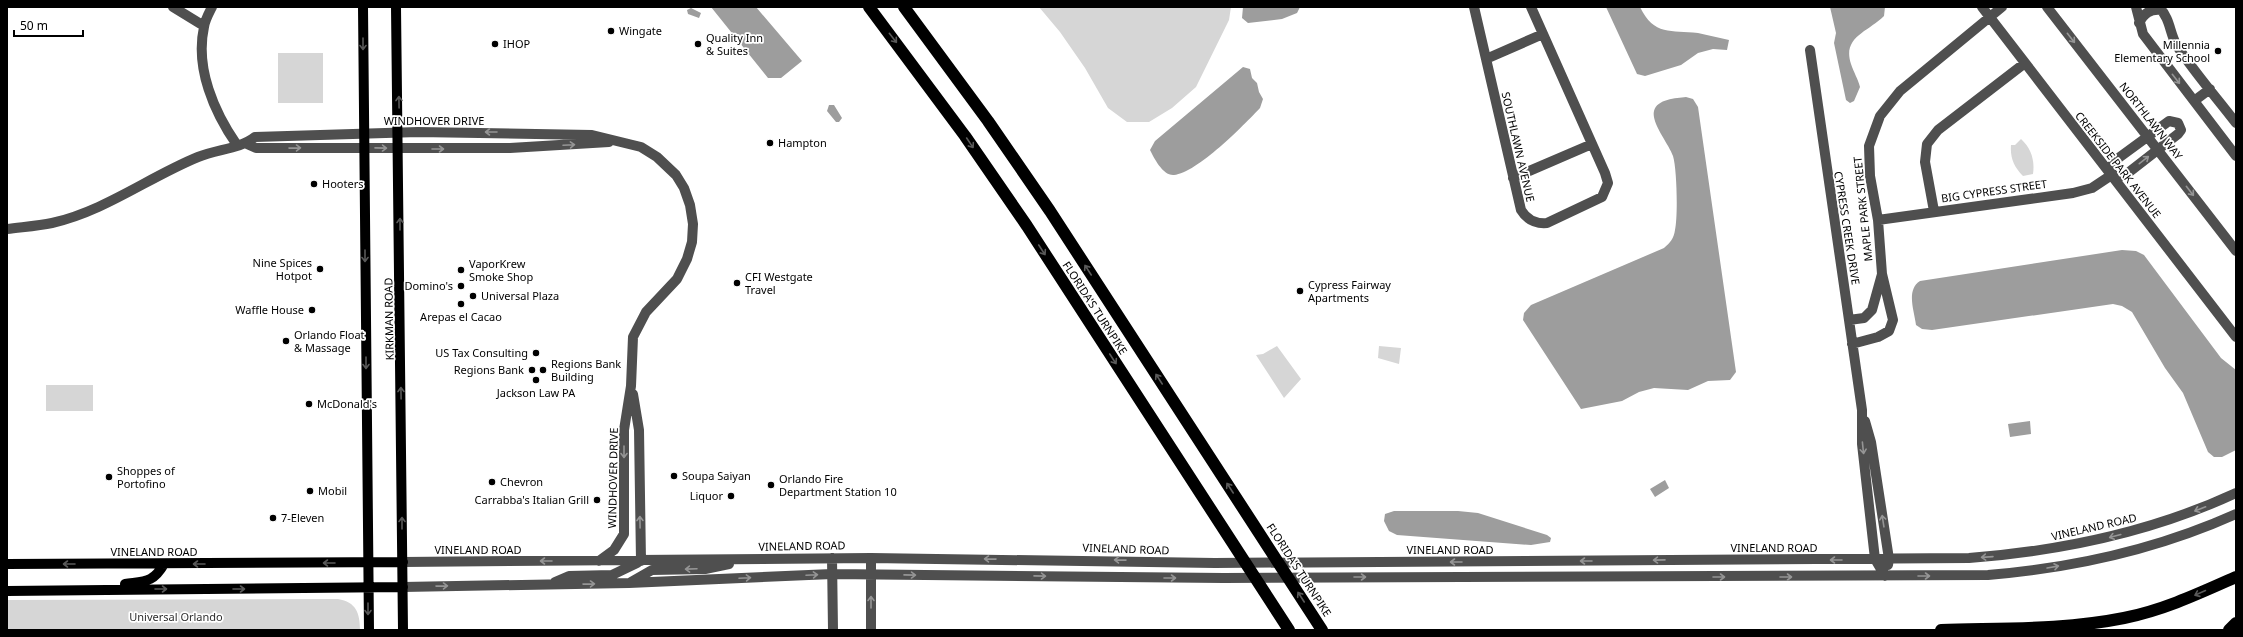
<svg xmlns="http://www.w3.org/2000/svg" width="2243" height="637" viewBox="0 0 2243 637" font-family="'Noto Sans',sans-serif">
	<style>
		.green { fill: #d6d6d6 }
		.water { fill: #9d9d9d }
		.lines { fill: none; stroke-linecap: round; stroke-linejoin: round }
		.minor { stroke: #4f4f4f; stroke-width: 10 }
		.major { stroke: #000; stroke-width: 10 }
		.highway { stroke: #000; stroke-width: 12 }
		.oneway { stroke: #595959 }
		.oneway2 { stroke: #959595 }
		.poi-dot { fill: #000; stroke: #fff; stroke-width: 1.5 }
		.labels { text-anchor: middle; stroke-width: 3.5; stroke-linejoin: round; paint-order: stroke }
		.poi-label { font-size: 11px; fill: #000; stroke: #fff; text-anchor: start }
		.street-label { font-size: 11px; fill: #000; stroke: #fff }
		.park-label { font-size: 11px; fill: #2d2d2d; stroke: #fff }
	</style>
	<rect width="100%" height="100%" fill="#fff"/>
	<path class="green" d="M1039 7H1231L1229 20 1196 87 1172 108 1149 122H1127L1108 108 1085 68 1060 32Z
		M278 53H323V103H278Z
		M2021 139C2031 148 2035 160 2033 174L2023 176C2014 167 2010 158 2011 145H2015Z
		M1277 346 1301 379 1284 398 1256 355 1263 354Z
		M1379 346 1401 348 1399 364 1378 358Z
		M46 385H93V411H46Z
		M338 599C356 602 360 613 360 630H7V600Z"/>
	<path class="water" d="M711 7H756L802 61 781 78H768Z
		M1243 7H1300L1297 13 1282 19 1248 23 1242 18Z
		M1606 7H1640C1654 36 1671 30 1698 33 1708 35 1719 38 1729 40L1727 50 1713 49 1698 53 1681 65 1645 76 1637 74Z
		M1830 7H1885L1884 16C1868 32 1842 37 1851 64 1854 73 1858 79 1860 87L1854 101 1850 103 1846 100 1834 43 1836 33Z
		M691 8 701 13 699 18 688 14 687 10Z
		M1243 67 1250 69 1252 78 1257 83 1259 92 1263 99 1260 108C1244 125 1197 173 1174 175 1163 176 1154 158 1150 150L1155 141Z
		M1686 97 1693 99 1698 107 1736 372 1730 380 1708 381 1688 390 1654 388 1639 392 1622 401 1581 409 1523 320 1524 313 1531 305 1664 248C1670 243 1674 238 1675 230 1678 217 1677 169 1673 156 1669 144 1651 123 1654 111 1657 99 1676 98 1686 97Z
		M829 105H834L842 118 839 122H836L827 111Z
		M2122 250 2136 251 2144 255 2221 358 2236 370V450L2222 457H2214L2208 452 2183 393 2165 368 2132 312 2122 306 2113 304 1932 330 1922 329 1916 325C1914 310 1906 290 1920 281Z
		M2030 421 2031 434 2010 437 2008 424Z
		M1665 480 1669 488 1655 497 1650 489Z
		M1394 511H1458L1478 513 1547 535 1551 538 1550 542 1531 545 1397 535 1389 531 1384 521 1385 514Z"/>
	<g class="lines">
		<path class="minor" d="M173 7 204 26
			M212 7C209 13 205 20 204 27 195 68 214 112 237 145
			M1474 7 1521 210C1527 220 1535 224 1547 223L1602 197 1608 183 1605 173 1531 7
			M1982 7 2236 337
			M2047 7 2236 251
			M2136 7 2143 34 2236 156
			M2159 7C2171 20 2169 32 2177 46 2195 73 2216 97 2236 123
			M2139 23C2144 13 2150 9 2161 10
			M1810 50 1862 410V444L1875 559 1885 576
			M1486 59 1543 34
			M2194 101 2210 89
			M247 144 256 148H510L609 142
			M1513 178 1592 144
			M1934 211 1925 162 1927 144 1938 130 2025 63
			M1878 220 2073 193 2092 188 2110 176H2124L2178 134 2181 130 2178 123 2169 121 2113 162 2110 176
			M7 229C22 227 38 226 52 223 105 211 149 177 198 157 217 149 240 149 255 137L418 132 592 135 641 147 657 157 676 175 684 188 690 205 693 224 692 242 687 259 677 279 646 312 633 337 631 386 624 430V534L614 550 599 561
			M1849 320 1864 318 1872 310 1882 274
			M1852 344 1878 337 1889 331 1893 320 1882 274 1878 220 1870 176 1869 146 1880 116 1900 91 2002 7
			M633 394 639 430 641 561
			M1865 421 1871 442 1889 559 1888 565
			M832 558 833 630
			M871 558V630
			M403 562 871 558 1215 563 1969 558C2061 551 2152 532 2236 493
			M555 582 569 576 612 575 637 563
			M631 582 652 570 705 569 729 564
			M403 587 629 583 832 574 1224 578 1988 575C2073 568 2158 549 2236 514"/>
		<path class="major" d="M363 7 369 630
			M396 7 403 630
			M7 564 403 562
			M125 584C145 581 153 583 164 564
			M7 591 403 587"/>
		<path class="highway" d="M869 7 965 136 1027 226 1289 630
			M904 7 988 121 1050 211 1322 630
			M1941 630C2002 628 2065 630 2124 618 2164 610 2200 593 2236 577
			M2229 630 2236 623"/>
	</g>
	<defs><path id="oneway-shaft" d="M-6 0H5M1.5-3L5.5 0L1.5 3" fill="none" stroke-width="1.6" stroke-linecap="round" stroke-linejoin="round"/></defs>
	<g class="oneway">
		<use href="#oneway-shaft" transform="translate(893 38) rotate(52)"/>
		<use href="#oneway-shaft" transform="translate(363 44) rotate(90)"/>
		<use href="#oneway-shaft" transform="translate(399 102) rotate(-91)"/>
		<use href="#oneway-shaft" transform="translate(970 143) rotate(56)"/>
		<use href="#oneway-shaft" transform="translate(400 224) rotate(-90)"/>
		<use href="#oneway-shaft" transform="translate(1042 250) rotate(57)"/>
		<use href="#oneway-shaft" transform="translate(365 256) rotate(90)"/>
		<use href="#oneway-shaft" transform="translate(1088 270) rotate(-123)"/>
		<use href="#oneway-shaft" transform="translate(1113 359) rotate(57)"/>
		<use href="#oneway-shaft" transform="translate(366 363) rotate(90)"/>
		<use href="#oneway-shaft" transform="translate(1159 379) rotate(-123)"/>
		<use href="#oneway-shaft" transform="translate(401 393) rotate(-91)"/>
		<use href="#oneway-shaft" transform="translate(1230 488) rotate(-123)"/>
		<use href="#oneway-shaft" transform="translate(402 523) rotate(-90)"/>
		<use href="#oneway-shaft" transform="translate(329 563) rotate(180)"/>
		<use href="#oneway-shaft" transform="translate(69 564) rotate(180)"/>
		<use href="#oneway-shaft" transform="translate(199 564) rotate(180)"/>
		<use href="#oneway-shaft" transform="translate(161 589)"/>
		<use href="#oneway-shaft" transform="translate(239 589)"/>
		<use href="#oneway-shaft" transform="translate(2200 593) rotate(156)"/>
		<use href="#oneway-shaft" transform="translate(1301 597) rotate(-123)"/>
		<use href="#oneway-shaft" transform="translate(368 609) rotate(90)"/>
	</g>
	<g class="oneway2">
		<use href="#oneway-shaft" transform="translate(2071 38) rotate(52)"/>
		<use href="#oneway-shaft" transform="translate(2176 79) rotate(52)"/>
		<use href="#oneway-shaft" transform="translate(491 132) rotate(-180)"/>
		<use href="#oneway-shaft" transform="translate(569 145) rotate(-3)"/>
		<use href="#oneway-shaft" transform="translate(295 148) rotate(-1)"/>
		<use href="#oneway-shaft" transform="translate(381 148) rotate(1)"/>
		<use href="#oneway-shaft" transform="translate(438 149)"/>
		<use href="#oneway-shaft" transform="translate(2144 160) rotate(-38)"/>
		<use href="#oneway-shaft" transform="translate(2190 191) rotate(52)"/>
		<use href="#oneway-shaft" transform="translate(1863 448) rotate(84)"/>
		<use href="#oneway-shaft" transform="translate(624 452) rotate(90)"/>
		<use href="#oneway-shaft" transform="translate(2200 509) rotate(159)"/>
		<use href="#oneway-shaft" transform="translate(1883 521) rotate(-99)"/>
		<use href="#oneway-shaft" transform="translate(640 522) rotate(-91)"/>
		<use href="#oneway-shaft" transform="translate(2115 536) rotate(165)"/>
		<use href="#oneway-shaft" transform="translate(1987 557) rotate(176)"/>
		<use href="#oneway-shaft" transform="translate(990 559) rotate(-179)"/>
		<use href="#oneway-shaft" transform="translate(1120 560) rotate(-179)"/>
		<use href="#oneway-shaft" transform="translate(1659 560) rotate(179)"/>
		<use href="#oneway-shaft" transform="translate(1836 560) rotate(180)"/>
		<use href="#oneway-shaft" transform="translate(546 561) rotate(180)"/>
		<use href="#oneway-shaft" transform="translate(1586 561) rotate(180)"/>
		<use href="#oneway-shaft" transform="translate(1456 562) rotate(180)"/>
		<use href="#oneway-shaft" transform="translate(2053 567) rotate(-10)"/>
		<use href="#oneway-shaft" transform="translate(691 569) rotate(178)"/>
		<use href="#oneway-shaft" transform="translate(812 575) rotate(-3)"/>
		<use href="#oneway-shaft" transform="translate(910 575) rotate(1)"/>
		<use href="#oneway-shaft" transform="translate(1040 576) rotate(1)"/>
		<use href="#oneway-shaft" transform="translate(1924 576)"/>
		<use href="#oneway-shaft" transform="translate(1360 577)"/>
		<use href="#oneway-shaft" transform="translate(1719 577)"/>
		<use href="#oneway-shaft" transform="translate(1786 577)"/>
		<use href="#oneway-shaft" transform="translate(745 578) rotate(-3)"/>
		<use href="#oneway-shaft" transform="translate(1170 578)"/>
		<use href="#oneway-shaft" transform="translate(589 584) rotate(-1)"/>
		<use href="#oneway-shaft" transform="translate(442 586) rotate(-1)"/>
		<use href="#oneway-shaft" transform="translate(871 602) rotate(-90)"/>
	</g>
	<g class="poi-dot">
		<circle cx="611" cy="31" r="4"/>
		<circle cx="495" cy="44" r="4"/>
		<circle cx="698" cy="44" r="4"/>
		<circle cx="2218" cy="51" r="4"/>
		<circle cx="770" cy="143" r="4"/>
		<circle cx="314" cy="184" r="4"/>
		<circle cx="320" cy="269" r="4"/>
		<circle cx="461" cy="270" r="4"/>
		<circle cx="737" cy="283" r="4"/>
		<circle cx="461" cy="286" r="4"/>
		<circle cx="1300" cy="291" r="4"/>
		<circle cx="473" cy="296" r="4"/>
		<circle cx="461" cy="304" r="4"/>
		<circle cx="312" cy="310" r="4"/>
		<circle cx="286" cy="341" r="4"/>
		<circle cx="536" cy="353" r="4"/>
		<circle cx="532" cy="370" r="4"/>
		<circle cx="543" cy="370" r="4"/>
		<circle cx="536" cy="380" r="4"/>
		<circle cx="309" cy="404" r="4"/>
		<circle cx="674" cy="476" r="4"/>
		<circle cx="109" cy="477" r="4"/>
		<circle cx="492" cy="482" r="4"/>
		<circle cx="771" cy="485" r="4"/>
		<circle cx="310" cy="491" r="4"/>
		<circle cx="731" cy="496" r="4"/>
		<circle cx="597" cy="500" r="4"/>
		<circle cx="273" cy="518" r="4"/>
	</g>
	<g class="labels">
		<g class="poi-label">
			<text x="619" y="35">Wingate</text>
			<text x="706" y="42">Quality Inn<tspan x="706" dy="13">&amp; Suites</tspan></text>
			<text x="503" y="48">IHOP</text>
			<text x="2210" y="49" text-anchor="end">Millennia<tspan x="2210" dy="13">Elementary School</tspan></text>
			<text x="778" y="147">Hampton</text>
			<text x="322" y="188">Hooters</text>
			<text x="312" y="267" text-anchor="end">Nine Spices<tspan x="312" dy="13">Hotpot</tspan></text>
			<text x="469" y="268">VaporKrew<tspan x="469" dy="13">Smoke Shop</tspan></text>
			<text x="745" y="281">CFI Westgate<tspan x="745" dy="13">Travel</tspan></text>
			<text x="1308" y="289">Cypress Fairway<tspan x="1308" dy="13">Apartments</tspan></text>
			<text x="453" y="290" text-anchor="end">Domino's</text>
			<text x="481" y="300">Universal Plaza</text>
			<text x="304" y="314" text-anchor="end">Waffle House</text>
			<text x="461" y="321" text-anchor="middle">Arepas el Cacao</text>
			<text x="294" y="339">Orlando Float<tspan x="294" dy="13">&amp; Massage</tspan></text>
			<text x="528" y="357" text-anchor="end">US Tax Consulting</text>
			<text x="551" y="368">Regions Bank<tspan x="551" dy="13">Building</tspan></text>
			<text x="524" y="374" text-anchor="end">Regions Bank</text>
			<text x="536" y="397" text-anchor="middle">Jackson Law PA</text>
			<text x="317" y="408">McDonald's</text>
			<text x="117" y="475">Shoppes of<tspan x="117" dy="13">Portofino</tspan></text>
			<text x="682" y="480">Soupa Saiyan</text>
			<text x="779" y="483">Orlando Fire<tspan x="779" dy="13">Department Station 10</tspan></text>
			<text x="500" y="486">Chevron</text>
			<text x="318" y="495">Mobil</text>
			<text x="723" y="500" text-anchor="end">Liquor</text>
			<text x="589" y="504" text-anchor="end">Carrabba's Italian Grill</text>
			<text x="281" y="522">7-Eleven</text>
		</g>
		<g class="street-label">
			<text x="434" y="125">WINDHOVER DRIVE</text>
			<text transform="translate(2151 121) rotate(52)" y="4">NORTHLAWN WAY</text>
			<text transform="translate(1518 147) rotate(77)" y="4">SOUTHLAWN AVENUE</text>
			<text transform="translate(2118 165) rotate(52)" y="4">CREEKSIDE PARK AVENUE</text>
			<text transform="translate(1994 191) rotate(-8)" y="4">BIG CYPRESS STREET</text>
			<text transform="translate(1863 209) rotate(-96)" y="4">MAPLE PARK STREET</text>
			<text transform="translate(1847 228) rotate(81)" y="4">CYPRESS CREEK DRIVE</text>
			<text transform="translate(1095 308) rotate(57)" y="4">FLORIDA'S TURNPIKE</text>
			<text transform="translate(389 319) rotate(-91)" y="4">KIRKMAN ROAD</text>
			<text transform="translate(613 478) rotate(-89)" y="4">WINDHOVER DRIVE</text>
			<text transform="translate(2094 527) rotate(-13)" y="4">VINELAND ROAD</text>
			<text transform="translate(802 546) rotate(-1)" y="4">VINELAND ROAD</text>
			<text x="1774" y="552">VINELAND ROAD</text>
			<text transform="translate(1126 549) rotate(2)" y="4">VINELAND ROAD</text>
			<text x="478" y="554">VINELAND ROAD</text>
			<text x="1450" y="554">VINELAND ROAD</text>
			<text x="154" y="556">VINELAND ROAD</text>
			<text transform="translate(1299 570) rotate(57)" y="4">FLORIDA'S TURNPIKE</text>
		</g>
		<g class="park-label">
			<text x="176" y="621">Universal Orlando</text>
		</g>
	</g>
	<rect width="2243" height="637" fill="none" stroke="#000000" stroke-width="16"/>
	<path d="M14 30v6h69v-6" fill="none" stroke="#000000" stroke-width="2"/>
	<text x="20" y="30" font-size="12" fill="#000000" stroke="#ffffff" stroke-width="3" paint-order="stroke">50 m</text>
</svg>
